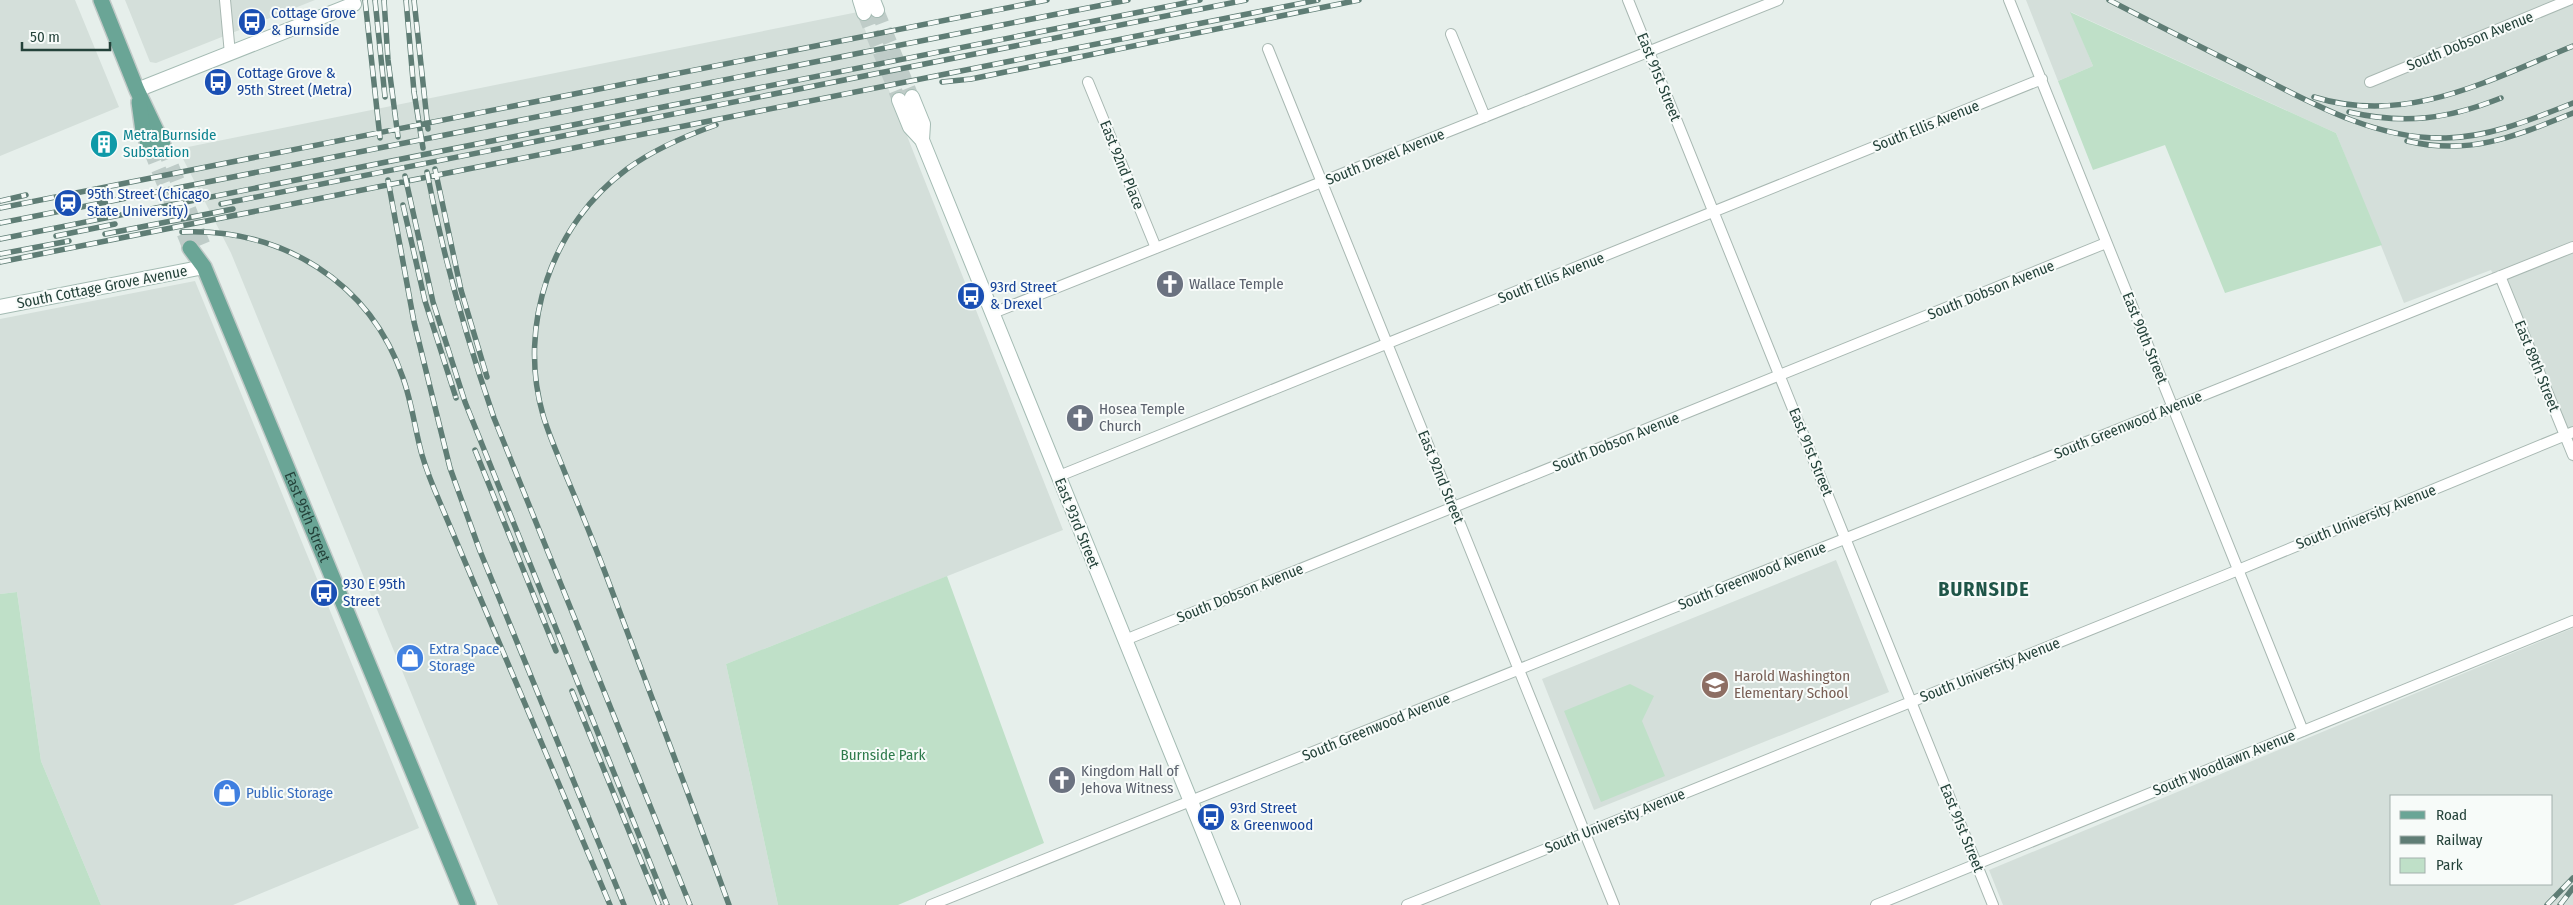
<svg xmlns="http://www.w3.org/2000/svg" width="2573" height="905" viewBox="0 0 2573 905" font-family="'Fira Sans Condensed',sans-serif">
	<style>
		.built { fill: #d4dfda; fill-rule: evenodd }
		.green { fill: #bfe0c8 }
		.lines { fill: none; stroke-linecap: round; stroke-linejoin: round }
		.secondary-tunnel { stroke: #bfccc8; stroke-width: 14; stroke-dasharray: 14 7; stroke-linecap: butt }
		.primary-tunnel { stroke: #bfccc8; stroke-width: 15; stroke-dasharray: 15 8; stroke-linecap: butt }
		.street-casing { stroke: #a8b8b2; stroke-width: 12 }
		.secondary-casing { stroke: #a4bbb3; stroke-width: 16 }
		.primary-casing { stroke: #c2cac8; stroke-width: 18 }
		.street { stroke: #fff; stroke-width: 10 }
		.secondary { stroke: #fff; stroke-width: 14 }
		.primary { stroke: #6aa596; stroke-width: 15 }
		.rail-casing { stroke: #5f7d75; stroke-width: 5.5 }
		.rail { stroke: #f7fbf9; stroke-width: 4; stroke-dasharray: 11; stroke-linecap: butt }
		.labels { text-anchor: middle; stroke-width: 4; stroke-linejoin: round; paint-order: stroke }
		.transit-label { font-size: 15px; fill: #164399; stroke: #f7fbf9; text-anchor: start }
		.street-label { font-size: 15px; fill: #24423a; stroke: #f7fbf9 }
		.culture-label { font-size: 15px; fill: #0d838f; stroke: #f7fbf9; text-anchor: start }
		.worship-label { font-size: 15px; fill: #5b616d; stroke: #f7fbf9; text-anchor: start }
		.shop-label { font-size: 15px; fill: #366cbe; stroke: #f7fbf9; text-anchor: start }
		.education-label { font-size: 15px; fill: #785e54; stroke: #f7fbf9; text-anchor: start }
		.park-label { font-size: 15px; fill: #2d7a4b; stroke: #f7fbf9 }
		.district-label { font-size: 20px; font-weight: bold; letter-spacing: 1px; fill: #1f5548; stroke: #f7fbf9 }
	</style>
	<rect width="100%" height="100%" fill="#e6efeb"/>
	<path class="built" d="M0 0H75L119 107 0 156Z
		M125 0H315L156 63 150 62Z
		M2026 0H2573V463L2491 270 2404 303 2336 133 2071 12 2093 66 2058 81Z
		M858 12 1063 530 726 664 778 905H498L231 253 178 149Z
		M195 281 419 828 233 905H101L41 761 17 592 0 594V319Z
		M1836 560 1889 692 1594 810 1542 679Z
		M2573 628V905H2003L1989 870ZM2392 796H2552V884H2392Z"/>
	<path class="green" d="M2070 12 2336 133 2382 245 2225 293 2165 145 2093 170 2058 81 2093 66Z
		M947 576 1044 843 898 905H778L726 664Z
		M17 592 41 761 101 905H0V594Z
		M1630 684 1654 696 1642 721 1665 776 1601 802 1564 711Z"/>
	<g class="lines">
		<path class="secondary-tunnel" d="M877 10 912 97
			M864 13 899 100"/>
		<path class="primary-tunnel" d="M163 145 203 245
			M150 148 190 248"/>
		<defs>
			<path id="street" d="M225 0 230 54
				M1628 0 1993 905
				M2009 0 2303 731
				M1451 34 1485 117
				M1268 49 1614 905
				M1088 82 1156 248
				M2370 82 2569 0
				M2500 276 2573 455
				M993 313 1778 0
				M1059 476 2042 79
				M1125 640 2106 243
				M931 905 2573 247
				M1407 905 2226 575 2573 432
				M1876 905 2573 621"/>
			<path id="secondary" d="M860 0 864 13
				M873 0 877 10
				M137 90 354 4
				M912 97 923 124 922 140
				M899 100 910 127 922 140 1233 905
				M0 307 204 267"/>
			<g id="primary">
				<path d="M101 0 137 90 163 145"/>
				<path d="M139 102 143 131 150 148"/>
				<path id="s1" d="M190 248 204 267 468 905"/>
			</g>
		</defs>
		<use href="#street" class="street-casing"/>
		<use href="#secondary" class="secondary-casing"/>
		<use href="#primary" class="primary-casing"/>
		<use href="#street" class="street"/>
		<use href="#secondary" class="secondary"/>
		<use href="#primary" class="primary"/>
		<defs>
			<path id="rail" d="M365 0 380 138
				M375 0 385 97
				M384 0 388 60 398 137
				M406 0 414 92 423 148
				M414 0 428 129
				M2109 0C2155 24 2201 47 2247 70 2309 102 2375 140 2446 138 2491 137 2532 119 2573 103
				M942 82 971 79 1359 0
				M2314 97C2407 126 2489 80 2573 46
				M2349 112C2405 125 2448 119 2501 98
				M716 125C685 136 653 150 627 169 552 224 517 325 543 415 549 436 559 457 567 478 583 516 598 553 612 591 651 696 691 800 729 905
				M2407 141C2470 156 2516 136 2573 113
				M435 169 461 290 487 377
				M427 172C443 256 466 337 494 418L690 905
				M405 176 433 302 465 402 667 905
				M388 180 414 322 450 468 480 551 624 905
				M0 201 26 195
				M221 204 1246 0
				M403 205 425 301 456 398
				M0 208 1047 0
				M0 223 1128 0
				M182 232C281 228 370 281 403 378 412 403 415 430 422 455 427 472 434 489 441 505L610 905
				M105 234 233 209
				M56 236 115 224
				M0 239 1200 0
				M0 254 69 241
				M0 262 1318 0
				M475 450 556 651
				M572 691 659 905
				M2547 905 2573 878
				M2560 905 2573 888"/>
		</defs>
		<use href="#rail" class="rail-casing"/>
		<use href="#rail" class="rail"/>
	</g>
	<defs>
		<symbol id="bus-disc" viewBox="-11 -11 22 22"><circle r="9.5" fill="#1a4fb4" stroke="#f7fbf9"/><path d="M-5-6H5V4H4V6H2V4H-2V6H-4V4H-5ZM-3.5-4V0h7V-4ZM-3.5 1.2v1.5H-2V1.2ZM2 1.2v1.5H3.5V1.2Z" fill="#fff"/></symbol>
		<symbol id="building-disc" viewBox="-11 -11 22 22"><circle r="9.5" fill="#0f9aa8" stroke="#f7fbf9"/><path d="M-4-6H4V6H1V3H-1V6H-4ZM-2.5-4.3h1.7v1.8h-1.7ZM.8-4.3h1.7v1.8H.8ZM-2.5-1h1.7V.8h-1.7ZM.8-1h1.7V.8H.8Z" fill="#fff"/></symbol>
		<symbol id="station-disc" viewBox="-11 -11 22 22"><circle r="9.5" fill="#1a4fb4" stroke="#f7fbf9"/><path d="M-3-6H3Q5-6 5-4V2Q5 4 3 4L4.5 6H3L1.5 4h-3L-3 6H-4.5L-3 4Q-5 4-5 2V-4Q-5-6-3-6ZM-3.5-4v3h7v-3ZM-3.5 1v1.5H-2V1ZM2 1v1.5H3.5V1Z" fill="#fff"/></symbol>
		<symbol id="church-disc" viewBox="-11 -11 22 22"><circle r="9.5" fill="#6b7280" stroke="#f7fbf9"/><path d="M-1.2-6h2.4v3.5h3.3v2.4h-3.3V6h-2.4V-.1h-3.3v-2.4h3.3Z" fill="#fff"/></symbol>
		<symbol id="shop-disc" viewBox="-11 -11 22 22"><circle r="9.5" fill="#3f7fe0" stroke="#f7fbf9"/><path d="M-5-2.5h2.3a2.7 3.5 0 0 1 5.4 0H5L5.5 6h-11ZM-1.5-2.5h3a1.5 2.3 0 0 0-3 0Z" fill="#fff"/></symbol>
		<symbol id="school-disc" viewBox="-11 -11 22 22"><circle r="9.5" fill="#8d6e63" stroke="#f7fbf9"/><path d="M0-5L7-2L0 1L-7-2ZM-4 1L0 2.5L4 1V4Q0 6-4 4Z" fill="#fff"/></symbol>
	</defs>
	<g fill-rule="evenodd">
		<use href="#bus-disc" x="236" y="6" width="32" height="32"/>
		<use href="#bus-disc" x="202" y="66" width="32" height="32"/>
		<use href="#building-disc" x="88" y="128" width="32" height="32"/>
		<use href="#station-disc" x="52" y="187" width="32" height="32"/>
		<use href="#church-disc" x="1154" y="268" width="32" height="32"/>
		<use href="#bus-disc" x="955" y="280" width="32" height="32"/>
		<use href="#church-disc" x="1064" y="402" width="32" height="32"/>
		<use href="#bus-disc" x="308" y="577" width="32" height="32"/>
		<use href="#shop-disc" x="394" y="642" width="32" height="32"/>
		<use href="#school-disc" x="1699" y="669" width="32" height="32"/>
		<use href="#church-disc" x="1046" y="764" width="32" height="32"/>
		<use href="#shop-disc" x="211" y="777" width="32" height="32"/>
		<use href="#bus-disc" x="1195" y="801" width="32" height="32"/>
	</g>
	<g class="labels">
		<g class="transit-label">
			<text x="271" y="18">Cottage Grove<tspan x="271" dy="17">&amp; Burnside</tspan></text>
			<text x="237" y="78">Cottage Grove &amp;<tspan x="237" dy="17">95th Street (Metra)</tspan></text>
			<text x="87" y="199">95th Street (Chicago<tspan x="87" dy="17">State University)</tspan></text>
			<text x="990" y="292">93rd Street<tspan x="990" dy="17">&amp; Drexel</tspan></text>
			<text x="343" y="589">930 E 95th<tspan x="343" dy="17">Street</tspan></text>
			<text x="1230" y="813">93rd Street<tspan x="1230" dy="17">&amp; Greenwood</tspan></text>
		</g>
		<g class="street-label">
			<text transform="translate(2470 41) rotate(-22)" y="5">South Dobson Avenue</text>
			<text transform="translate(1659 77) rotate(68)" y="5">East 91st Street</text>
			<text transform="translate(1926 126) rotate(-22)" y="5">South Ellis Avenue</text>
			<text transform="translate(1385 157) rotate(-22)" y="5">South Drexel Avenue</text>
			<text transform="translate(1122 165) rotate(68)" y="5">East 92nd Place</text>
			<text transform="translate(1551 278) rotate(-22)" y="5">South Ellis Avenue</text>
			<text transform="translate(102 287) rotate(-11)" y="5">South Cottage Grove Avenue</text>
			<text transform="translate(1991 290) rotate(-22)" y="5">South Dobson Avenue</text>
			<text transform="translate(2145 338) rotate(68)" y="5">East 90th Street</text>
			<text transform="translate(2537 366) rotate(68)" y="5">East 89th Street</text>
			<text transform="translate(2128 425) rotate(-22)" y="5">South Greenwood Avenue</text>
			<text transform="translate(1616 442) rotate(-22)" y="5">South Dobson Avenue</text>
			<text transform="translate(1811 452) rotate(68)" y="5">East 91st Street</text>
			<text transform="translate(1441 477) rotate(68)" y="5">East 92nd Street</text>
			<text dy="5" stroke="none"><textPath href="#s1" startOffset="294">East 95th Street</textPath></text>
			<text transform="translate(2366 517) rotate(-22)" y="5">South University Avenue</text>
			<text transform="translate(1077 523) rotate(68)" y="5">East 93rd Street</text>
			<text transform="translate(1752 576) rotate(-22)" y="5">South Greenwood Avenue</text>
			<text transform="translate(1240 593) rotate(-22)" y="5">South Dobson Avenue</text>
			<text transform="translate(1990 670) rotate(-22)" y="5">South University Avenue</text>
			<text transform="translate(1376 727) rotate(-22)" y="5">South Greenwood Avenue</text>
			<text transform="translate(2224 763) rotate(-22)" y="5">South Woodlawn Avenue</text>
			<text transform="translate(1615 821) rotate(-22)" y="5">South University Avenue</text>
			<text transform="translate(1962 828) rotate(68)" y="5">East 91st Street</text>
		</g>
		<g class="culture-label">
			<text x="123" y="140">Metra Burnside<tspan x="123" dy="17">Substation</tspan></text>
		</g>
		<g class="worship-label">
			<text x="1189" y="289">Wallace Temple</text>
			<text x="1099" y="414">Hosea Temple<tspan x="1099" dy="17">Church</tspan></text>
			<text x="1081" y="776">Kingdom Hall of<tspan x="1081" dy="17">Jehova Witness</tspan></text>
		</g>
		<g class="shop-label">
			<text x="429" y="654">Extra Space<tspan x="429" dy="17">Storage</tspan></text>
			<text x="246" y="798">Public Storage</text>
		</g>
		<g class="education-label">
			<text x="1734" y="681">Harold Washington<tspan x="1734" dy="17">Elementary School</tspan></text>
		</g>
		<g class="park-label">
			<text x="883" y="760">Burnside Park</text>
		</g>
		<g class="district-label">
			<text x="1984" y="596">BURNSIDE</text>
		</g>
	</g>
	<rect x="2390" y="795" width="162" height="90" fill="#f7fbf9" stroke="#a3b1ad"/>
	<rect x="2400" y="811" width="25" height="8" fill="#6aa596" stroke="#a3b1ad"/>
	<text x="2436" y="820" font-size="15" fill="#24423a">Road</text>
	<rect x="2400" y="836" width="25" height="8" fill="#5f7d75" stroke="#a3b1ad"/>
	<text x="2436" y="845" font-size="15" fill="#24423a">Railway</text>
	<rect x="2400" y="858" width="25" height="15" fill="#bfe0c8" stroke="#a3b1ad"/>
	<text x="2436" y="870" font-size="15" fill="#24423a">Park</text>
	<path d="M22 42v8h88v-8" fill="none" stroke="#24423a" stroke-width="2.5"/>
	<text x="30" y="42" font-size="15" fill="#24423a" stroke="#f7fbf9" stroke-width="4" paint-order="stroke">50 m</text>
</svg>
